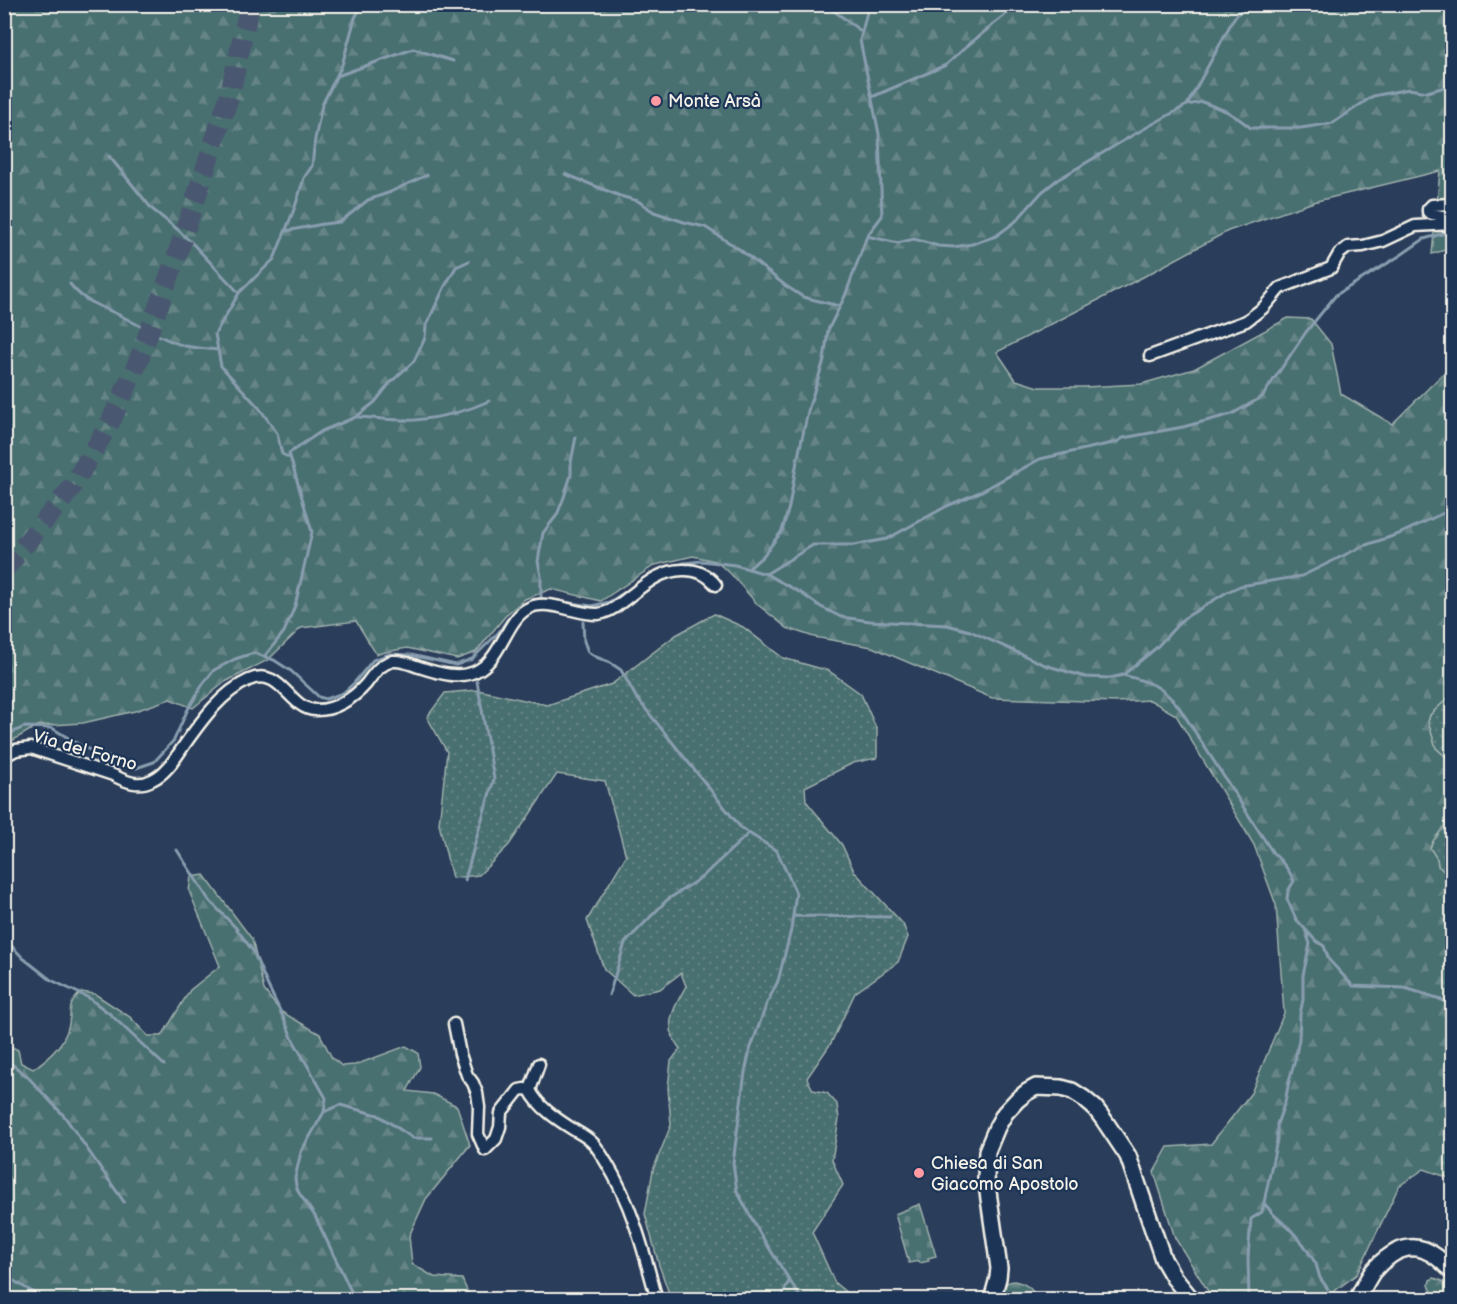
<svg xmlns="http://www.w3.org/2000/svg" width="1457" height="1304" viewBox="0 0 1457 1304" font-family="'Balsamiq Sans',sans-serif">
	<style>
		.grass { fill: url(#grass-dots); stroke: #9fb0ac; stroke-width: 1.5 }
		.forest { fill: url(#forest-firs); stroke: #9fb0ac; stroke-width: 1.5 }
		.cemetery { fill: url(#cemetery-stones); stroke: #9fb0ac; stroke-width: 1.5 }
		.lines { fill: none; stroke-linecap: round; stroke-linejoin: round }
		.stream { stroke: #899eaf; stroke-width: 3 }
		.highway-tunnel { stroke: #48586f; stroke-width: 20; stroke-dasharray: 20 10; stroke-linecap: butt }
		.street-casing { stroke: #f4f1e8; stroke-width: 15 }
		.secondary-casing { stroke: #f4f1e8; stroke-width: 20 }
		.street { stroke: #1d3557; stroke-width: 10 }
		.secondary { stroke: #1d3557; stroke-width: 15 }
		.poi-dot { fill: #ff9aa2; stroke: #1d3557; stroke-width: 2 }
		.labels { text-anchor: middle; stroke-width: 4.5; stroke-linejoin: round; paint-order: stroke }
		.poi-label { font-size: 18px; fill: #f4f1e8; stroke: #1d3557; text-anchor: start }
		.street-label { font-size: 18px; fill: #f4f1e8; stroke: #1d3557 }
	</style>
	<defs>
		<pattern id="grass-dots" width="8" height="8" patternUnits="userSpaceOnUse" patternTransform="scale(1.5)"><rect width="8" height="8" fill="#4a6f71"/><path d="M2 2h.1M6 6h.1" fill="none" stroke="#658485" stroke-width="1.8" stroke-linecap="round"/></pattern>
		<pattern id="forest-firs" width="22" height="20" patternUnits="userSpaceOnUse" patternTransform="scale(1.5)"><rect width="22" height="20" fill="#4a6f71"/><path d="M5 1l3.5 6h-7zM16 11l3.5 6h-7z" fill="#658485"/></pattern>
		<pattern id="cemetery-stones" width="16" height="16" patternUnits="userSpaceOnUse" patternTransform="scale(1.5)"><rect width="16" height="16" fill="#4a6f71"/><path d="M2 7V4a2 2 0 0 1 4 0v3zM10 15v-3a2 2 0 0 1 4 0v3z" fill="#658485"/></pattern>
	</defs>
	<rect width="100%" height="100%" fill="#2a3d5a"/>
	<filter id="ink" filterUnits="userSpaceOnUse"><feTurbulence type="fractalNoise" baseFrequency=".0167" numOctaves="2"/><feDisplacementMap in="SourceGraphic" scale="12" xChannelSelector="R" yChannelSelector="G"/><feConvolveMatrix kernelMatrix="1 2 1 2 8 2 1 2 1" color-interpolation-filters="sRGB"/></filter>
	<g filter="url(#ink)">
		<path class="grass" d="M714 614 743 627 783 658 829 671 861 694 877 730V758L853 763 805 787 806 801 842 845 854 871 903 924 908 937 898 962 855 993 831 1043 807 1078 813 1090 827 1093 837 1104 839 1119 832 1160 843 1185 812 1232 835 1283 854 1299H671L659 1265 645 1214 653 1170 671 1125 668 1088 671 1061 680 1049C662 1025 673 1009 686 986L681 973 660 989 633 995 604 969 587 920 626 856 605 781 557 774 509 845 479 875 452 878 439 824 447 752 427 717 445 693 478 690 547 705 612 684 676 635Z
			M1452 694V759L1446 757 1436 748 1428 722 1430 715Z
			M1452 807V879L1438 866 1437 859 1430 848C1433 837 1443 831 1447 821 1449 815 1449 811 1452 807Z"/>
		<path class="forest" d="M5 5H1452V248L1432 254 1440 171 1317 201 1228 231 1143 277 997 352 1016 380 1038 387H1084L1141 384 1194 369 1288 318 1311 319 1331 344 1341 394 1392 424 1452 365V694L1430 715 1428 722 1436 748 1446 757 1452 759V807C1449 811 1449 815 1447 821 1443 831 1433 837 1430 848L1437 859 1438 866 1452 879V1179L1424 1169 1399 1186 1357 1274 1324 1299 1218 1300 1211 1296 1175 1238 1154 1172 1168 1147 1211 1144 1251 1093 1284 1013 1276 905 1254 845 1176 715 1150 700 1116 702 992 698 872 647 814 637 787 628 757 604 730 573 715 561 693 556 655 565 601 601 551 589 525 599 507 614 476 652 457 659 407 648 376 654 356 621 301 628 268 660 225 682 193 708 170 699 135 711 83 723 37 726 5 745Z
			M204 875 252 939 264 990 280 1011 320 1034 332 1058 342 1066 355 1065 406 1046 418 1053 420 1067 407 1091 433 1094 457 1106 470 1145 426 1199 409 1236 412 1264 434 1277 462 1279 468 1293 466 1299H5V1040L6 1044 18 1050 21 1063 33 1069C47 1059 61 1048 67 1031 74 1013 64 1008 81 992L95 994 130 1017 148 1036H162L190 990 220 966 189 891 191 877Z
			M1434 1278 1445 1282 1452 1289V1299H1435L1429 1285 1430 1280Z
			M1014 1281C1026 1283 1033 1289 1037 1299L998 1300C1001 1289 1003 1282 1014 1281Z"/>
		<path class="cemetery" d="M920 1204 936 1256 928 1258 929 1261 920 1263 919 1261 909 1263 895 1214Z"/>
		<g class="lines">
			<path class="stream" d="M825 4 862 32
				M337 76 413 49 453 61
				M872 97 946 65 967 46 1017 5
				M1187 105 1234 18 1247 4
				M109 156 152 209 177 229 193 244 239 293
				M565 174 620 196 638 201 654 212 684 222 705 227 739 249 786 286 803 297 839 306
				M286 231 323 224 340 222 368 200 388 193 427 175
				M867 236 898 243 914 239 938 246 954 247 972 244 996 236 1015 222 1042 192 1057 180 1133 135 1187 105 1202 102 1226 111 1239 119 1251 128H1301L1333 123 1373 96 1409 89 1427 92 1452 85
				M70 284C85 303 97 304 117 314 138 324 162 340 185 346 196 348 207 349 218 350
				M358 417C377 418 396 421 415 420 440 418 467 411 489 401
				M290 458 282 454 277 433 260 409 221 366 215 334 239 293 274 259 295 207 304 178 312 166 315 139 322 105 342 65 355 18 362 4
				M676 566 684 563 702 561 735 565 766 574 801 593 821 607 841 617 870 621 947 625 970 631 1045 665 1085 677 1110 678 1123 675 1156 648 1183 619 1227 592 1240 586 1302 576 1363 546 1399 534 1452 509
				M748 569 763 556 782 531 789 507 797 461 809 407 824 360 828 330 845 296 867 236 882 216 879 134 860 40 869 4
				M766 574 813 545H854L887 539 947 506 980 492 1040 459 1117 442 1123 438 1183 427 1232 414 1262 397 1306 332 1336 295 1401 255 1424 239 1452 231
				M541 599V576L538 561 543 533 557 515 564 497 571 475V462L576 437
				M583 622 584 641 588 652 596 657 609 662 621 670 636 697 741 828 777 851 796 893 791 930 778 981 767 1003 750 1050 745 1072 733 1163 737 1191 759 1232 802 1300
				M264 657 284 632 295 606 312 532 289 453 322 431 356 417 375 402 390 383 414 361 425 338 426 326 444 288 456 267 469 261
				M1123 675C1152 683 1159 684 1179 707L1273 853C1282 861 1289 869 1294 881L1288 891 1287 899 1296 919 1315 940 1324 946 1329 960 1353 986 1405 988 1437 998 1452 1005
				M4 738 7 735 24 727 52 728 83 747 136 768 154 762 174 740 187 711 203 684 214 670 235 659 254 653 274 660 291 671 319 697 326 699 343 693 354 683 373 660 390 654 411 655 456 665 472 659 499 632 507 620 518 608 533 599H541L592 606 609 602 632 588
				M108 757 112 769
				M177 850 209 900 235 927 253 951 267 984 285 1021 293 1040 326 1098 324 1112 301 1152 295 1178 296 1186 299 1193 315 1216 350 1289 356 1300
				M465 880 478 832 494 779 477 681
				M793 916 890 917
				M4 938 23 958 51 980 89 998 110 1014 164 1065
				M609 995 625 943 667 900 702 877 748 834
				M4 1058 27 1076 65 1117 124 1202
				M324 1112 340 1105 378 1115 413 1138H432
				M1264 1203 1274 1215 1289 1228 1304 1245 1316 1264 1320 1278 1328 1289
				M4 1275 46 1300
				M780 1300 789 1281
				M1249 1300 1248 1257 1251 1219 1262 1212 1277 1140V1124L1285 1102 1289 1081 1295 1060 1299 1039 1300 1014 1303 1000V975L1310 944 1305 929"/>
			<path class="highway-tunnel" d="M4 570 70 490 111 421 138 362 177 255 230 94 250 4"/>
			<defs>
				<path id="street" d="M1452 204 1432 205 1428 209V212C1435 217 1446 214 1452 220
					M1150 356 1246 321 1263 308 1280 288 1331 268 1339 254 1348 247 1363 246 1383 241 1415 226 1452 224
					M4 758 10 753 16 750 31 748 113 775C126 782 139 787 152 780 167 773 176 757 185 744 202 720 222 692 249 680 281 666 289 709 315 710 334 711 354 698 366 684 374 674 379 664 393 661 402 660 410 664 419 667 437 673 462 681 480 669 502 655 507 620 527 609 547 597 576 615 598 614 608 613 615 608 622 602 641 588 659 569 685 570 698 570 708 575 716 585
					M454 1024 460 1054 467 1075 473 1083 477 1093 479 1107 478 1134 485 1150 496 1139 500 1127 501 1113 519 1090 524 1089 530 1090
					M539 1064 530 1090C538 1107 558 1120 574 1130 581 1134 587 1137 593 1143 598 1148 602 1156 606 1162 632 1204 644 1252 657 1300"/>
				<path id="secondary" d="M992 1300 998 1278 999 1268 986 1178 987 1151 997 1127 1005 1113 1017 1100 1027 1092 1036 1087 1061 1088 1072 1091 1083 1098 1095 1108 1104 1120 1128 1156 1163 1259 1174 1278 1192 1300
					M1357 1300C1362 1290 1367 1280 1373 1271 1378 1265 1385 1259 1391 1255 1416 1239 1434 1252 1452 1271"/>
			</defs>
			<use href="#street" class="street-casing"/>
			<use href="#secondary" class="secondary-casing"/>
			<use href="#street" class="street"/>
			<use href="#secondary" class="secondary"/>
		</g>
	</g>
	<g class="poi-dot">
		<circle cx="656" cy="101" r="6"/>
		<circle cx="919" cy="1173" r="6"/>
	</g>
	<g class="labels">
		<g class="poi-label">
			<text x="668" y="107">Monte Arsà</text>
			<text x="931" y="1169">Chiesa di San<tspan x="931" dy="21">Giacomo Apostolo</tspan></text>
		</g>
		<g class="street-label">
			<text transform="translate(85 750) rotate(16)" y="6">Via del Forno</text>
		</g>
	</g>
	<rect width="1457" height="1304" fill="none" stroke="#1d3557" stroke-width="24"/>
	<rect x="12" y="12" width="1433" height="1280" fill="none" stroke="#f4f1e8" stroke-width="2" filter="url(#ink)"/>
</svg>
